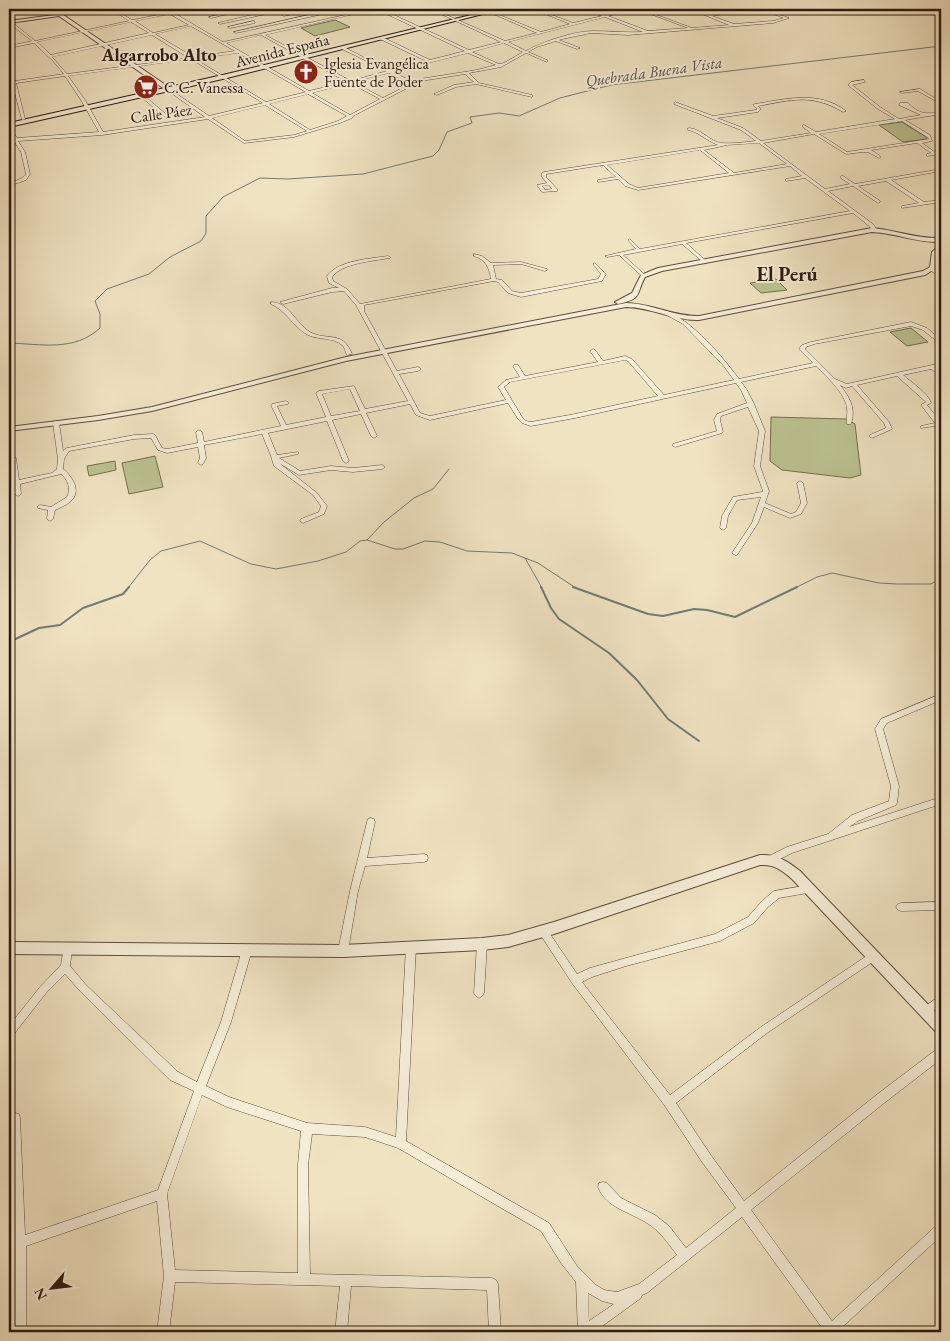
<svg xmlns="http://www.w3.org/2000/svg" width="950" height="1341" viewBox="0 0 950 1341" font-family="'EB Garamond',serif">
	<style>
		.green { fill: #bcc392; stroke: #746e52 }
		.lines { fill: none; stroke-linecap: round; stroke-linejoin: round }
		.stream-far1 { stroke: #707b77; stroke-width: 1 }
		.stream { stroke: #707b77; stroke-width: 2 }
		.minor-casing { stroke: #5e4c3d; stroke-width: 1 }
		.tertiary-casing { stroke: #5e4c3d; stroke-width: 2 }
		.secondary-casing { stroke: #2d1a11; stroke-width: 2 }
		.minor { fill: #f5edd7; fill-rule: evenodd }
		.tertiary { fill: #f5edd7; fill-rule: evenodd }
		.secondary { fill: #f5edd7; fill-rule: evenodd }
		.labels { text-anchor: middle; stroke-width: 4; stroke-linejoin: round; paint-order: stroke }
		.far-street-label { font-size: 16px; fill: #2d1a11; stroke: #f5edd7 }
		.far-poi-label { font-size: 16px; fill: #2d1a11; stroke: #f5edd7; text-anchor: start }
		.far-water-label { font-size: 16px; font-style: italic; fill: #54534c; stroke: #f5edd7 }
		.far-quarter-label { font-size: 18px; font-weight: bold; fill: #2d1a11; stroke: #f5edd7 }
		.far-district-label { font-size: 20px; font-weight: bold; fill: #2d1a11; stroke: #f5edd7 }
	</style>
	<rect width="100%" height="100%" fill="#f0e3c2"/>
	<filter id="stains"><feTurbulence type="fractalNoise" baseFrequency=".004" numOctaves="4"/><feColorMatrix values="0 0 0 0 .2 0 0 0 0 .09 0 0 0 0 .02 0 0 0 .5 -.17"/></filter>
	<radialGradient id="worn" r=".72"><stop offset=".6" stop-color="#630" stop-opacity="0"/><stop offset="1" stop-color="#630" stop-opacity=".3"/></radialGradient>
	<path class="green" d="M335 20 350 27 315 36 301 28Z
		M902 122 926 137 927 139 903 142 879 125Z
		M776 279 787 290 761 293 750 283Z
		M911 328 928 342 907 346 890 332Z
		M771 417 847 419 855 424 861 475 850 478 782 470 770 461Z
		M155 456 163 487 129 494 122 463Z
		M115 461 116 470 89 476 87 466Z"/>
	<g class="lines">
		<path class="stream-far1" d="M9 343C41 344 74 352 100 328V314L95 301 107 289 149 274 170 257 201 241 206 233V216L223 197 260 178 288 179 363 174 433 156 439 150 447 132 472 123 470 117 499 113 519 116 560 98 611 85 941 46
			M367 540 384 522 414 498 433 489 449 469
			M525 558 542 588
			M128 588 150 560 161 551 200 541 251 564 276 569 318 561 346 552 360 541 367 540 395 549H403L425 541 440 542 467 551 512 553 538 563 576 588
			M795 588 817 577 832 573 879 583 897 584H931L941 578"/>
		<path class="stream" d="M541 587 551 608 559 619 609 653 637 680 668 719 699 741
			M573 587 648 614 663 616 694 609 707 610 735 617 797 587
			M9 642 39 628 60 625 83 608 123 594 129 587"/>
		<defs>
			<path id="minor" d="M88 9H94L60 16 58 15Z
				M111 9H114L132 20 168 13 163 9H166L171 12 190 9 174 13 223 42 372 9H380L392 14 419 9 394 15 469 50 501 42 430 9H433L505 41 537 33 482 9H485L541 32 570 24 533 9H536L573 23 602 16 585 9H588L605 15 634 9 608 16 648 31 688 28 637 9H640L692 28 729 25 690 9H693L709 15 749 9 712 16 734 24 773 21 784 18 760 9H763L789 18 773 23 628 35 591 33 562 39 559 40 580 48 577 49 556 41 537 47 528 52 547 60V62L526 53 501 67 469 73 479 83 532 95V97L476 84 456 87 437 95 434 94 454 85 474 82 465 74 421 81 353 116 352 118 340 123 294 137 244 143 208 119 102 135 18 141 25 152 30 174 26 180 9 186V184L22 178 26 174 21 152 14 141H9V139H13L9 131V127H10L17 138 99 132 81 100 65 76 16 83 25 119 22 120 12 82 9 78V75L15 81 64 74 53 61 34 43 9 48V46L32 41 10 24 13 23 35 41 129 21ZM376 9 465 51 430 60 382 37H380V39L426 61 390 71 344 47H342V49L387 71 351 81 265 35ZM170 14 189 25 153 33 135 21ZM605 17 643 32C626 33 610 31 593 31 575 31 541 42 526 51L508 42ZM131 22 149 33 51 55 37 42ZM191 26 235 51 193 57 155 34ZM152 35 189 58 67 74 52 57ZM261 35 347 82 309 91 226 43ZM504 43 523 52 504 63 499 64 472 52ZM238 53 306 92 266 102 195 59ZM468 53 496 65 477 70 420 79 413 82 393 72ZM191 59 263 103 209 116 168 88 167 90 205 117 103 132 85 100 68 76ZM389 73 410 84 383 98 353 82ZM350 83 380 99 350 115 312 93ZM308 94 347 116 338 121 310 130 269 104ZM265 105 307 131 294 135 245 141 212 118Z
				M218 9H223L202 14 200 13Z
				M244 9H249L211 18 209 17Z
				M270 9 275 11 289 9 220 24 218 23 269 11 268 10Z
				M310 9H315L284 16 282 15Z
				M322 12 323 14 236 33 234 32Z
				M254 21 255 23 230 28 228 27Z
				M864 80 865 82 852 85 880 107 899 119 921 115 899 105 900 103H908C920 115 926 114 941 112V114L905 120 930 135 932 141 922 143 936 153V155L927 156V154L931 153 917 143 871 150 880 156 881 157 879 158 868 152H863L846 154 814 134 763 143 825 189 850 184 841 178V176H843L855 184 941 169V171L891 180 924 202 941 200V202L902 208V206L919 203 886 181 858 186 880 201V202L878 203 853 186 828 191 873 224 877 230V231H873L869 226 853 213 686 243 705 260V262H703L682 244 623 255 645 275V276L643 277 619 255 607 257 605 256 636 249 628 240 630 239 640 249 850 211 805 178 786 181V179L802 176 790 166 638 190 625 186 618 179 598 182V180L616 177 603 165 546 174V177L557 189V191L542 192 537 185 547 183 542 177V173L544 172 718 145C707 141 699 132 688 130L687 129 689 128C700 129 707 138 717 142 726 145 745 142 756 141L741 130 674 104 675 102 713 116 756 110 757 109 753 105 755 104C787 99 818 90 846 111L843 112C811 93 792 100 758 106L761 109 758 112 717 118 743 128 761 141 811 133 803 127V125H804L816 132 895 119 878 109 848 85 851 82ZM902 121 927 137 929 139 847 152 819 134ZM759 143 787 164 734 173 704 150 727 145ZM700 150 729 173 638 188 629 184 607 165ZM549 185 552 189 545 190 542 186Z
				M920 89 941 102V104L918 91 902 93 900 92Z
				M140 94H142L167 115V117H165L140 96Z
				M474 254 482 256 491 263 521 262 547 269V270L545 271 521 264 493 265 496 279 502 280 512 291 521 293 598 279 601 274 593 264 595 263 606 274 602 281 521 297 508 293 498 282 494 281 364 305V311L397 371 418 367 421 369 418 371 399 374 420 413 430 416 506 400 498 387 506 380 520 377 513 366 514 365H518L525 376 598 362 590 351 593 349 595 350 603 361 625 356 632 359 664 395 734 380 723 365 683 324 665 314 664 313 667 311C693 322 722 356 739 379L813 363 799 349 802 345 811 342 911 322 927 328 941 340V344L939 343 923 330 911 326 814 344 806 347 805 349 835 379 847 384 941 363V367L936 368 941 371V376L931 369 903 375C911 382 929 394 931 403L927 405 940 421H941V425L921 428V426L935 423 921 405 926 402 897 376 857 385 889 422 892 429 872 438 870 437V435L886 428 884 423 852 386 846 388 840 385C850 398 856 408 851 424H847C846 419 848 414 847 408 845 393 826 376 816 366L741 382 747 390 754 404 765 431 760 466 769 491 765 503 791 514 796 512 801 503 797 483 800 481 803 483 807 503 801 514 790 518 764 507 758 523 737 555H735L732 553 752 523 761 497 737 500 728 516 726 528 723 530 720 528 722 516 733 497 762 492 763 491 754 466 759 431 748 407 721 416 720 420 723 432 722 433 675 447 672 445 673 444 717 431 714 420 717 414 747 403 741 390 736 383 575 418 531 426 522 423 518 419 508 403 430 420 416 415 410 404 366 413 377 436 374 438 371 436 361 414 332 420 349 461 346 463 343 461 327 421 268 433 277 455 298 452V454L279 458 300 471 331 466 353 468 382 465 385 467 382 469 353 472 331 470 299 475 279 463 317 493 327 506 324 514 303 523 300 521 301 519 319 512 321 506 313 495 274 466 271 456 262 434 204 445 206 458 203 464 201 465 198 463 200 458 198 447 167 453 158 450 151 438 134 439 69 451 64 459 63 469C73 477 82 492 70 502 66 505 60 508 55 510L53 519 50 521 47 519 48 510 38 508 37 507 40 505 51 507 67 497C71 488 68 480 61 474L20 484 21 494 18 496 15 494 14 485 9 486V482L13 481 9 457 13 456 16 458 19 480 52 473 57 469 58 459 53 423 56 421 59 423 63 451 65 449 67 448 134 435 153 434 155 435 162 448 167 449 198 443 196 432 199 430 202 432 204 442 281 426 271 405 272 404 286 401 289 403 288 404 277 406 286 425 326 417 316 393 319 391 354 386 365 409 408 401 356 305 344 291 332 292 283 304 280 302 332 288H339L329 283 327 276C339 260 369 259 388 256L390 257V258C373 261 342 263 332 277L333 281 347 289 360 304 491 279C489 267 486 260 474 256ZM625 360 628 361 658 396 575 414 531 422 526 421 522 417 504 387 510 382ZM350 389 360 411 331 416 322 394Z
				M930 268H934L941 275V278L930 270Z
				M271 302C288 302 295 321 307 330 324 343 342 328 352 354L347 355C345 352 345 347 342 345 333 337 318 340 308 335 293 327 287 311 271 304Z
				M941 694V700L887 723 883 729 899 786 897 803 896 805 858 821 849 827 941 797V804L792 853 772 863 769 862 768 859 769 856 787 847 828 834 852 815 889 801 891 786 875 729 881 719Z
				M371 818 374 819 375 822 367 858 424 854 427 855 428 858 427 861 424 862 365 866 358 891 348 951 346 954 343 955 340 954 338 951 350 891 367 822 368 819Z
				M810 885 813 886 814 889 813 892 779 898 768 907 754 923 720 941 626 966 592 977 582 982 670 1095 761 1027 871 953 874 952 877 953 879 956 877 959 767 1033 676 1103 710 1154 744 1201 875 1096 937 1049 941 1048V1059L883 1104 751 1210 832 1321 937 1225 941 1224V1236L838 1331 839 1332H822L823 1329 742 1217 647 1293 642 1295 641 1298 594 1332H578L576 1282 561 1263 541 1231 398 1148 365 1137 312 1134 308 1165 310 1274 492 1278 496 1280 498 1284 501 1332H489L487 1290 351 1286 347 1332H335L340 1286 175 1282 169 1332H157L164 1276 157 1201 26 1246V1332H14V1250L9 1252V1240L14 1239 10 1118 11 1114 15 1113 19 1114 20 1118 25 1235 158 1190 194 1091 170 1080 80 991 65 974 46 993 14 1034 11 1036 9 1035V1026L40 987 61 965 64 946 67 945 70 946 72 949 70 966 86 985 178 1072 197 1082 221 1022 242 950 244 947 247 946 250 947 252 950 231 1022 206 1086 229 1097 307 1123 365 1127 396 1137 406 947 408 944 411 943 414 944 416 947 406 1141 549 1223 577 1266 596 1285 604 1290 617 1292 639 1284 677 1255C668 1243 660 1231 647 1223 630 1212 606 1208 598 1187L599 1183 603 1182 607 1183 621 1198 655 1215 669 1226 686 1248 736 1208 702 1162 665 1106 572 983 540 934 538 931 540 928 543 927 546 928 577 974 590 968 626 958 715 934 748 917 762 901 774 891ZM202 1095 227 1107 301 1131 298 1165V1273L175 1270 167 1194ZM588 1293 602 1301 614 1304 589 1321Z
				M941 902V910L901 911 898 910 896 907 898 904 901 903Z
				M482 940 485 941 487 944 484 993 482 996 479 998 476 996 474 993 477 944 479 941Z
				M941 995V1006L926 1016 923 1014 921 1011 923 1008Z"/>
			<path id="tertiary" d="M62 14 170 88V90H166L59 16 9 23V21Z
				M872 228C895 230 917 239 941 238V242C917 243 896 233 872 232L662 271 645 277C635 296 643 298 618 304L615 302 632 293 641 275 658 268Z
				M941 244V249L938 252 936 268 925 275 699 320C674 321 651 307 626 307L346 361 152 411 98 420 9 431V427L98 416 152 407 346 357 626 303C651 303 674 317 699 316L923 271 930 267 932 252Z
				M760 855C776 854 788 861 800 871L941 1018V1033L936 1032 792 879C782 870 774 864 760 865L554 934 508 947 482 950 343 957 9 954V942L343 945 482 938 508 935 554 922Z"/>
			<path id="secondary" d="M496 9H503L227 78 9 127V123L227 74Z"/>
		</defs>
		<use href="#minor" class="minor-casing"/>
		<use href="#tertiary" class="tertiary-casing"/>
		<use href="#secondary" class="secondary-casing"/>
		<use href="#minor" class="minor"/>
		<use href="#tertiary" class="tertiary"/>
		<use href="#secondary" class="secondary"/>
	</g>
	<defs>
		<symbol id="church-disc" viewBox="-11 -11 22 22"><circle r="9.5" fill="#8f2418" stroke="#f5edd7"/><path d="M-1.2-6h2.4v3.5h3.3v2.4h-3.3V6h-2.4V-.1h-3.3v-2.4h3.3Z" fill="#fff"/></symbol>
		<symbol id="supermarket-disc" viewBox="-11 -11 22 22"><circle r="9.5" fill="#8f2418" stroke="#f5edd7"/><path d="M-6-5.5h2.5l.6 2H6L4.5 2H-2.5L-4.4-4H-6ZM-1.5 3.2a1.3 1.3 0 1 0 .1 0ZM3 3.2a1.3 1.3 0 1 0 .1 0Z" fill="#fff"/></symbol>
	</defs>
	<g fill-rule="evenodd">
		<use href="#church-disc" x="292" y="58" width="28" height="28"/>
		<use href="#supermarket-disc" x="132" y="73" width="28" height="28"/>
	</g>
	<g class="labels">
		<g class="far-street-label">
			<text transform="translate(282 50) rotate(-14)" y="6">Avenida España</text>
			<text transform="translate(161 113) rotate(-8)" y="6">Calle Páez</text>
		</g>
		<g class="far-poi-label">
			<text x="324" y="69">Iglesia Evangélica<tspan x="324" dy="18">Fuente de Poder</tspan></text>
			<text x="164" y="93">C.C. Vanessa</text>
		</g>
		<g class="far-water-label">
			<text transform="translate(654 71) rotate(-8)" y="6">Quebrada Buena Vista</text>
		</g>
		<g class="far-quarter-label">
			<text x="159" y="61">Algarrobo Alto</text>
		</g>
		<g class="far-district-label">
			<text x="787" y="281">El Perú</text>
		</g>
	</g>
	<rect width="950" height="1341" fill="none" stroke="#f0e3c2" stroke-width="30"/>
	<rect x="10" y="10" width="930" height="1321" fill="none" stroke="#2d1a11" stroke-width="2.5"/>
	<rect x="15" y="15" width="920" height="1311" fill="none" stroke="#2d1a11"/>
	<g transform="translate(52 1288) rotate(242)" stroke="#f5edd7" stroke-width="4" paint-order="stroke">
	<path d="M0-4L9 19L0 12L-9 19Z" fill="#2d1a11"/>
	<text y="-8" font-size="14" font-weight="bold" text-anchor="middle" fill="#2d1a11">N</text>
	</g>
	<rect width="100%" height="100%" filter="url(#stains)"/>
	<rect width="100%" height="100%" fill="url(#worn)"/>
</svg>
